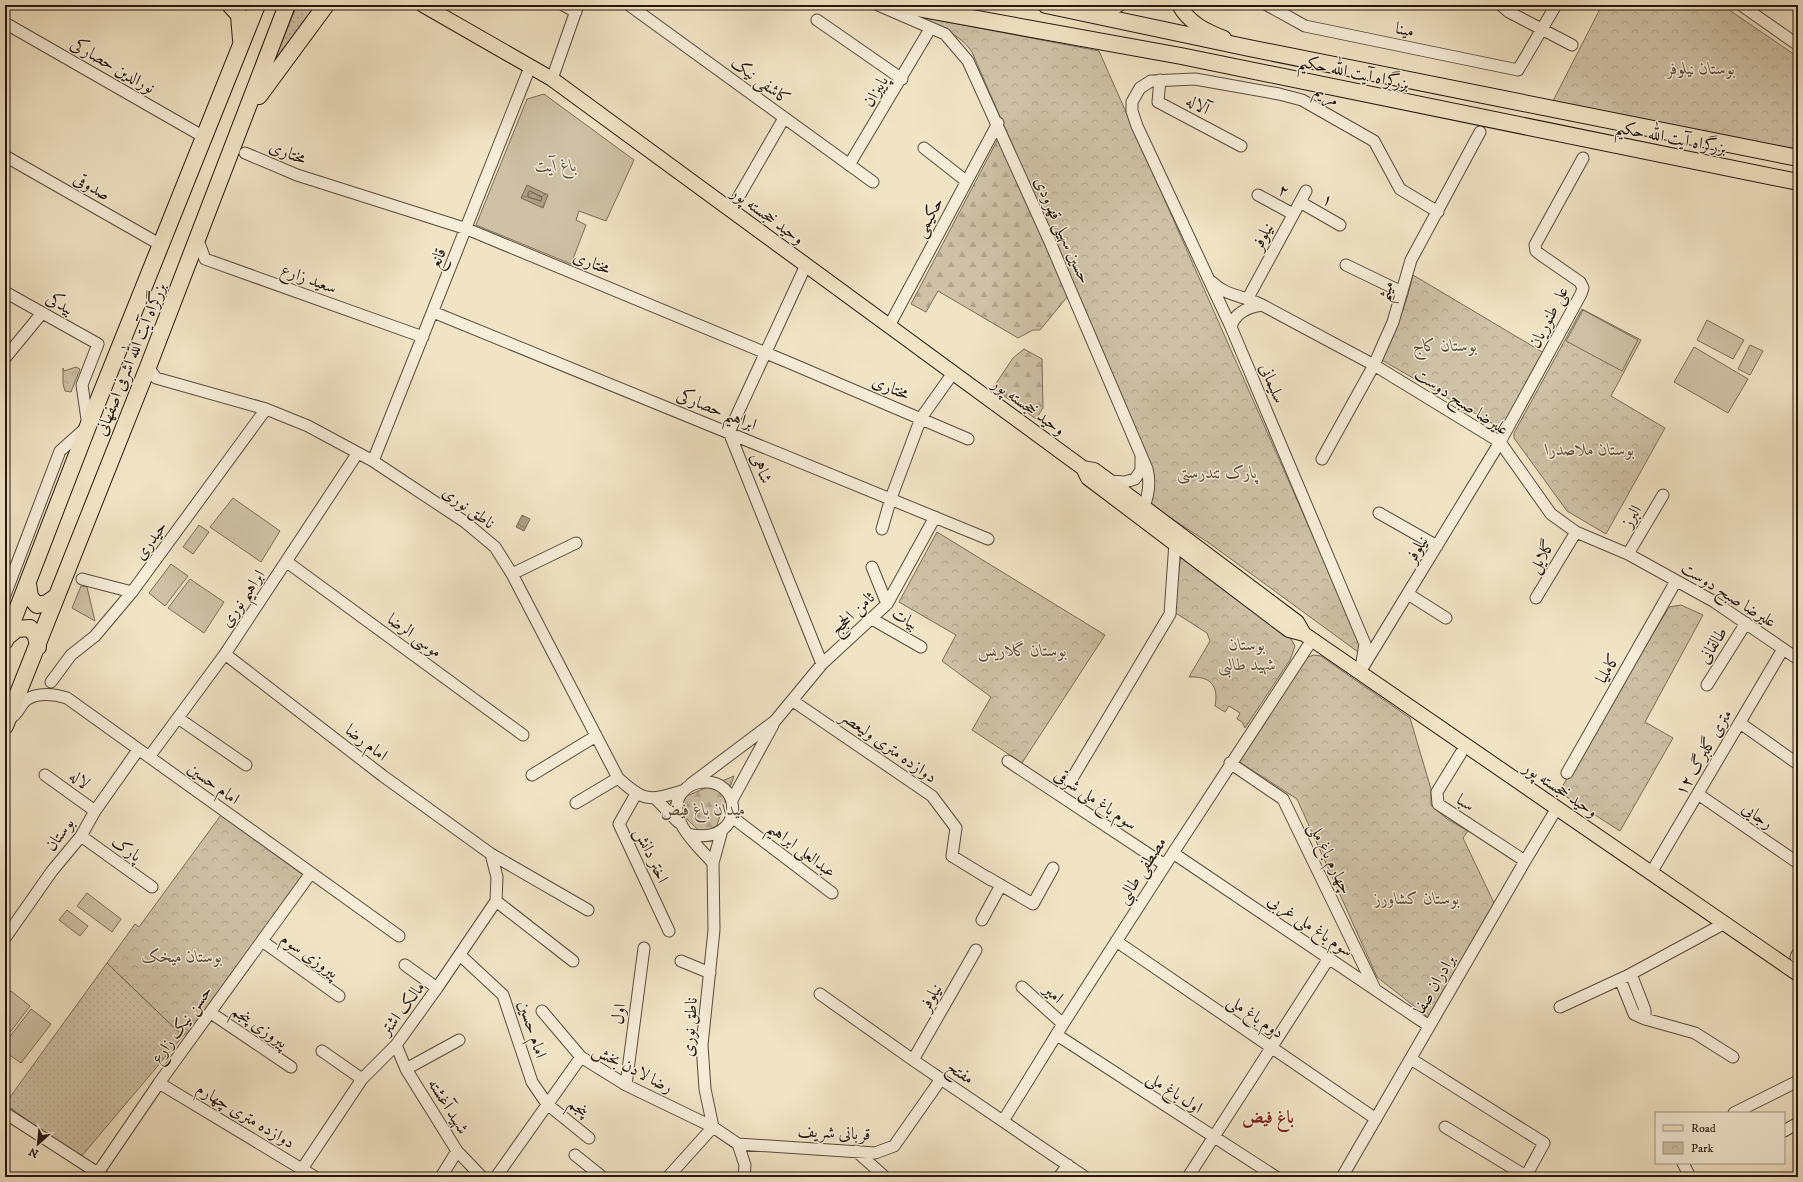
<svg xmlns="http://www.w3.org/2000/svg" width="1803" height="1182" viewBox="0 0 1803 1182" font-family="'IM FELL DW Pica',Amiri,serif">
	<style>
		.grass { fill: url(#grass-dots); stroke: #7a6c59 }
		.forest { fill: url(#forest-firs); stroke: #7a6c59 }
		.park { fill: url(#park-crowns); stroke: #7a6c59 }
		.garden { fill: #cec1a6; stroke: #7a6c59 }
		.water { fill: url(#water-waves); stroke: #766955 }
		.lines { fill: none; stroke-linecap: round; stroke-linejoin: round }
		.shore { stroke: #685c49; stroke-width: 1 }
		.minor-casing { stroke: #584b3a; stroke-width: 13 }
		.major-casing { stroke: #25180c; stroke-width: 16 }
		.highway-casing { stroke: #25180c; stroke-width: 18 }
		.minor { stroke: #f6edd9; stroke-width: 11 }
		.major { stroke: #f1e4c5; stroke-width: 14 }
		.highway { stroke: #f1e4c5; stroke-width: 16 }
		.labels { text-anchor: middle; stroke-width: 3; stroke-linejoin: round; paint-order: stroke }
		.street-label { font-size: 17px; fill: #25180c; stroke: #f6edd9 }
		.park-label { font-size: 17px; font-style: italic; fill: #584b3a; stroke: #f6edd9 }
		.neighbourhood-label { font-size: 18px; font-weight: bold; fill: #7a1f14; stroke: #f6edd9 }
	</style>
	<defs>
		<pattern id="grass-dots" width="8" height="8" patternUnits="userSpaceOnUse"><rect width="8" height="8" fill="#cec1a6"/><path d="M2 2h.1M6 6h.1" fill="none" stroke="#b1a58e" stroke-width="1.8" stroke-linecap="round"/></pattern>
		<pattern id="forest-firs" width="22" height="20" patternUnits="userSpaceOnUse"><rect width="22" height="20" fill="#cec1a6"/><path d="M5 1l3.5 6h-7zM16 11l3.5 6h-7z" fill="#b1a58e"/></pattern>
		<pattern id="park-crowns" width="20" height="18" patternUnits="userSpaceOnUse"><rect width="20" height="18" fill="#cec1a6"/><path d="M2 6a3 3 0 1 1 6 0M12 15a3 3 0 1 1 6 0" fill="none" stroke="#b1a58e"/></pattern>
		<pattern id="water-waves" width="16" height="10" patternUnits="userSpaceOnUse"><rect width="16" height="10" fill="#ac9f86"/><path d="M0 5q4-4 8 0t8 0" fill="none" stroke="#8c816c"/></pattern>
	</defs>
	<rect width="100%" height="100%" fill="#f1e4c5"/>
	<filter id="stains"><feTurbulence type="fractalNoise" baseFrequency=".005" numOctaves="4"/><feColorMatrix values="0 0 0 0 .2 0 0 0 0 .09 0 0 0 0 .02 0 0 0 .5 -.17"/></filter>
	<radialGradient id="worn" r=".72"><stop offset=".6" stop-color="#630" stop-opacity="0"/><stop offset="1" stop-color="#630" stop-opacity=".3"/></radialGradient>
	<path class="grass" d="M297 5H322L266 80Z
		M107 963 183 1036 80 1158 5 1104Z"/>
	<path class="forest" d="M999 137 1068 296 1040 330H1033L1018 338 938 291 926 312 911 304Z
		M1024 349 1042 359 1043 408 1036 419 993 388 1013 358Z
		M734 776 711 842 670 803Z"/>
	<path class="park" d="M1602 5H1722L1798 57V149L1743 141 1553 101Z
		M911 15 1099 51 1358 638 1360 647 1358 652 1209 543 1151 505C1149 493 1156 484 1153 470L972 52C959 32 933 24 911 15Z
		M1413 275 1544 353 1502 429 1380 359C1397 328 1405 309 1413 275Z
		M1582 309 1641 340 1611 396 1665 428 1606 534 1567 511 1514 438V433Z
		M76 367 80 369 71 392 65 391 63 384V368L64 371Z
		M937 532 1105 635 1022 763 972 730 991 697 942 661 956 635 899 602Z
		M1181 553 1288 634 1295 646 1290 660 1245 728 1242 722 1237 719 1240 713 1229 706 1225 712 1215 706C1219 685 1210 676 1189 677L1210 641 1207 633 1174 612Z
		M1681 605 1703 615 1645 722 1673 738 1620 831 1559 792 1669 607Z
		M1314 655 1321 656 1410 718 1431 789V805L1447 819 1468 831 1463 838 1495 905 1429 1018 1377 977 1297 799 1238 761 1308 657Z
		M221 815 303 875 195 1026 183 1036 107 963 135 924 139 927Z"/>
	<path class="garden" d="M544 94 634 160 606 221 579 211 576 220 586 225 571 264 476 225 527 99Z
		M1583 310 1638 340 1622 371 1566 341Z
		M1707 320 1744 340 1733 359 1697 340Z
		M1750 345 1763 351 1750 375 1738 369Z
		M1694 347 1748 379 1728 413 1674 382Z
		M233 498 280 531 261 562 210 527Z
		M199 525 209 532 193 554 183 547Z
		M171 564 188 576 165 606 149 593Z
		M190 579 224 602 204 633 168 608Z
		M81 586 87 587 95 621 72 608Z
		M87 893 121 919 112 932 77 906Z
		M67 910 88 926 80 936 59 920Z
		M11 991 30 1006 5 1039V998Z
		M31 1009 51 1024 21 1063 5 1052V1043Z"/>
	<path class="water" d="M527 185 548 195 543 208 521 198Z
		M522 515 530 519 524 531 516 527Z"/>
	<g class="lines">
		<path class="shore" d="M530 191 542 197 541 201 528 197V193Z"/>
		<defs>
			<path id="minor" d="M563 5 576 12
				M629 5 873 182
				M878 5 945 34 968 61 1050 242 1147 469C1151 484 1148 499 1141 513
				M1267 5 1305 26 1518 70 1556 5
				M1501 5 1509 12 1572 45
				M1741 5 1798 45
				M817 20 902 79
				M5 23 204 137
				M552 79 578 5
				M1160 80 1158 102 1241 146
				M924 148 966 181
				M245 153 297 175 467 229 790 363 968 439
				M5 156 161 245
				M849 165 927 34
				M1258 195 1293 214
				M1300 202 1340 225
				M731 210 784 118
				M197 238 205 259 423 337
				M806 265 729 432 822 664
				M1346 265 1402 292
				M1212 282C1225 296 1246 296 1262 305L1374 365 1500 442 1551 514 1576 532 1628 554 1713 601 1798 659
				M5 292 98 344 82 385 88 426 60 451 5 595
				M1248 298 1306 191
				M433 312 988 539
				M889 326 998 123
				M1231 327C1235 312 1248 307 1262 305
				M5 358 42 313
				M148 367 156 378 266 409 308 426 373 461 465 522 495 547 512 574 618 778C644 802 649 801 682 791
				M1322 459 1374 365 1393 322 1411 260 1480 132
				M373 461 530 67
				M1109 481 1125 482 1135 479 1141 470V458
				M1379 513 1437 546
				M882 529 891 498 921 418 953 373
				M1628 554 1663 495
				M287 562 523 735
				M872 567 887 604
				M512 574 576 543
				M82 579 132 592
				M1408 594 1446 618
				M1536 598 1576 532
				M872 619 921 647
				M225 654 383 776 491 854 588 910
				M1363 667 1500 442 1581 294 1583 288 1580 282 1541 255 1536 251 1535 245 1583 158
				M1360 673 1365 644 1231 327 1137 126 1132 111V102L1140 88 1151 81 1195 79 1279 94 1302 100 1374 141 1400 189 1438 212
				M51 682 71 655 95 636 132 592 266 409
				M1707 685 1746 623
				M793 701 932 796 956 828 952 856 991 880
				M178 718 246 765
				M9 719C19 714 19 706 26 700 37 692 55 694 67 698L399 936
				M1740 723 1798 764
				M1461 753 1437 792 1438 804 1525 861
				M149 757 225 654 357 454
				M1008 761 1165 865
				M1230 763 1283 799 1375 989
				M1567 773 1676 581
				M45 775 95 811
				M532 775 596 736
				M1070 782 1170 614 1175 542
				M691 784 775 721 822 664 887 604 935 517
				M636 794 619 824 669 931
				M1698 794 1798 863
				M656 799 678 822
				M732 800 773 725
				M576 803 618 778
				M732 817 832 893
				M722 830 713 863 714 930 702 1045 705 1089 713 1127 738 1144 745 1165 744 1177
				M688 834C747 848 745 773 697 783 688 785 683 790 679 797 668 821 699 847 713 863
				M81 836 152 887
				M1173 853 1429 1026
				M1651 873 1783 649
				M987 877 1033 904 1053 868
				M496 901 573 961
				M982 920 1001 885
				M5 938 52 871 81 836 95 811 138 750
				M262 941 339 996
				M1116 941 1376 1119
				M460 955 503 995 532 1082 547 1104 589 1138
				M1796 957 1798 953
				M681 961 710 973
				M405 965 437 988
				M1631 974 1645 1010V1019
				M1620 979 1634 1014 1645 1019 1695 1033 1733 1057
				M1022 987 1063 1024
				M820 994 913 1060 1085 1177
				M1560 1007 1627 976 1725 923
				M542 1011 581 1057 626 1085 713 1127 668 1177
				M211 1013 291 1067
				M1057 1035 1276 1177
				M396 1045 406 1069 457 1151 482 1177
				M322 1051 362 1079
				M1411 1059 1544 1143 1526 1176 1445 1127
				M913 1060 976 950
				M406 1069 459 1040
				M159 1083 315 1177
				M626 1085 644 948
				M5 1113 104 1177
				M1734 1113 1798 1081
				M1003 1121 1063 1024 1173 853 1312 640
				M1784 1131 1798 1123
				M738 1144 875 1153 894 1146 941 1079
				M856 1151 885 1177
				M575 1155 600 1175 599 1177
				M1683 1163 1690 1177
				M302 1169 362 1079 396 1045 437 988 496 901 497 877 491 854
				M95 1177 159 1083 311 873
				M441 1177 457 1151
				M496 1177 581 1057
				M1059 1177 1068 1165
				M1188 1177 1329 958
				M1342 1177 1525 861 1557 808"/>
			<path id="major" d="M423 5 552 79 1083 468 1088 478 1289 630 1304 634 1798 974
				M1179 5C1189 23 1206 31 1224 38
				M1089 13 1106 11 1118 5
				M1083 468 1094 470 1109 481 1297 622 1304 634"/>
			<path id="highway" d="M230 5 239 15 241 40
				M900 5 1181 56 1798 182
				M1046 5 1249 48 1798 158
				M259 96 326 5
				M28 584 30 597 37 605 47 603 57 596
				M7 637 17 629 30 628 36 636 38 647
				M5 641 88 426 257 5
				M5 726 148 367 287 5"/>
		</defs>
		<use href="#minor" class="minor-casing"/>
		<use href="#major" class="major-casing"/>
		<use href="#highway" class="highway-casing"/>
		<use href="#minor" class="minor"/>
		<use href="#major" class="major"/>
		<use href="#highway" class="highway"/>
	</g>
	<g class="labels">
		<g class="street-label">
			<text transform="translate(1405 29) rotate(12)" y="6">مینا</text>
			<text transform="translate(113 65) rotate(30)" y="6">نورالدین حصارکی</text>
			<text transform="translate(1354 72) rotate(12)" y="6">بزرگراه آیت الله حکیم</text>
			<text transform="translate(761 80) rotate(36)" y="6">کاشفی نیک</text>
			<text transform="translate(875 91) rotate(-59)" y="6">پاییزان</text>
			<text transform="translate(1327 95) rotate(28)" y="6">مریم</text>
			<text transform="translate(1198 104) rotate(28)" y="6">آلاله</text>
			<text transform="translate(1671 137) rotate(11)" y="6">بزرگراه آیت الله حکیم</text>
			<text transform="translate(288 152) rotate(22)" y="6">مختاری</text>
			<text transform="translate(92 186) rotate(29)" y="6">صدوقی</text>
			<text transform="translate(1284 190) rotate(29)" y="6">۲</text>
			<text transform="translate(1328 199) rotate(30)" y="6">۱</text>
			<text transform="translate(768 215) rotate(36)" y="6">وحید خجسته پور</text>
			<text transform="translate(928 217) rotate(-62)" y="6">حکیمی</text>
			<text transform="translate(1063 230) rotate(66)" y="6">حسین سهیلی قهرودی</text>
			<text transform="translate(1262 236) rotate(-62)" y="6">نیلوفر</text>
			<text transform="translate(437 258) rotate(-68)" y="6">قانع</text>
			<text transform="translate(592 262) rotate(22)" y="6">مختاری</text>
			<text transform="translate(309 278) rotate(20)" y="6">سعید زارع</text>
			<text transform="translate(1385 291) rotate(-74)" y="6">میثم</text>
			<text transform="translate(60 303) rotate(29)" y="6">بیدکی</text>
			<text transform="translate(1548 317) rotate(-63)" y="6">علی طنوریان</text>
			<text transform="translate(130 359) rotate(-68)" y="6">بزرگراه آیت الله اشرفی اصفهانی</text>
			<text transform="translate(1273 383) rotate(67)" y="6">سلیمانی</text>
			<text transform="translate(891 387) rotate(23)" y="6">مختاری</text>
			<text transform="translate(1462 401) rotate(33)" y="6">علیرضا صبح دوست</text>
			<text transform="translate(1029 406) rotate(36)" y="6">وحید خجسته پور</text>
			<text transform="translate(717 409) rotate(22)" y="6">ابراهیم حصارکی</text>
			<text transform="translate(762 468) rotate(68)" y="6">شاهی</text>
			<text transform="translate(469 507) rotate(36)" y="6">ناطق نوری</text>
			<text transform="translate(1631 516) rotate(-59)" y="6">البرز</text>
			<text transform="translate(150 540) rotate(-54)" y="6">حیدری</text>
			<text transform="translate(1416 549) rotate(-59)" y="6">نیلوفر</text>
			<text transform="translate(1541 556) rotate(-59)" y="6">گلایل</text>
			<text transform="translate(1729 594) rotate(32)" y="6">علیرضا صبح دوست</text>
			<text transform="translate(242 598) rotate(-56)" y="6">ابراهیم نوری</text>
			<text transform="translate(852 613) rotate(-44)" y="6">ثامن الحجج</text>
			<text transform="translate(905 618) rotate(30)" y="6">بیات</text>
			<text transform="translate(415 635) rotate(36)" y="6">موسی الرضا</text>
			<text transform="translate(1712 645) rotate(-58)" y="6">طالقانی</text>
			<text transform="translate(1607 668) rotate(-60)" y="6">کاملیا</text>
			<text transform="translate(367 742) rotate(38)" y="6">امام رضا</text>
			<text transform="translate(889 746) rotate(35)" y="6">دوازده متری ولیعصر</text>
			<text transform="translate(1703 752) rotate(-60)" y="6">۱۲ متری گلبرگ</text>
			<text transform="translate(80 779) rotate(36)" y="6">لاله</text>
			<text transform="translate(214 783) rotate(36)" y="6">امام حسین</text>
			<text transform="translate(1561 789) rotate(34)" y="6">وحید خجسته پور</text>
			<text transform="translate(1096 799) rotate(34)" y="6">سوم باغ ملی شرقی</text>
			<text transform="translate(1466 802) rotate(33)" y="6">سبا</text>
			<text transform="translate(1758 815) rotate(35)" y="6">رجایی</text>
			<text transform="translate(59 834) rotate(-54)" y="6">بوستان</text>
			<text transform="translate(127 848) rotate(36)" y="6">پارک</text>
			<text transform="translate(802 849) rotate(37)" y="6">عبدالعلی ابراهیم</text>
			<text transform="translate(652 855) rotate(65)" y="6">اختر دانش</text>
			<text transform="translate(1331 858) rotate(64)" y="6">چهارم باغ ملی</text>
			<text transform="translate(1141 870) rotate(-57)" y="6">مصطفی طالبی</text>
			<text transform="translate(1311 925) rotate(34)" y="6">سوم باغ ملی غربی</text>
			<text transform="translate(310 955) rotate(35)" y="6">پیروزی سوم</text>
			<text transform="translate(1434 984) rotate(-60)" y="6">برادران صفا</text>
			<text transform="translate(1054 993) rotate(42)" y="6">امیر</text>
			<text transform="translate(930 997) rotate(-60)" y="6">نیلوفر</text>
			<text transform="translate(402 1008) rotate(-53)" y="6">مالک اشتر</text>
			<text transform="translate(618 1014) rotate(-83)" y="6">اول</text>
			<text transform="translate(1256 1016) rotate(34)" y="6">دوم باغ ملی</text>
			<text transform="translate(181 1024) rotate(-54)" y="6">حسن نیک زارع</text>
			<text transform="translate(260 1026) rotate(34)" y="6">پیروزی پنجم</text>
			<text transform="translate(689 1027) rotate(-86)" y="6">ناطق نوری</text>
			<text transform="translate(533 1029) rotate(72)" y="6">امام حسین</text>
			<text transform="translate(633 1068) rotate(27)" y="6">رضا لادن بخش</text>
			<text transform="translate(961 1072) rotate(34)" y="6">مفتح</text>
			<text transform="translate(1175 1092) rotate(33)" y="6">اول باغ ملی</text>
			<text transform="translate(449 1106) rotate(58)" y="6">شهید آغشته</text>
			<text transform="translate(579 1107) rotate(39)" y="6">پنجم</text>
			<text transform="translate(246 1115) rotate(31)" y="6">دوازده متری چهارم</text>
			<text transform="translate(834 1132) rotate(3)" y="6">قربانی شریف</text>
		</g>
		<g class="park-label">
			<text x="1701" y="74">بوستان نیلوفر</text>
			<text x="556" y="171">باغ آیت</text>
			<text x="1445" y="351">بوستان کاج</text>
			<text x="1590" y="455">بوستان ملاصدرا</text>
			<text x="1217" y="478">پارک تندرستی</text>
			<text x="1247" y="650">بوستان<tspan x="1247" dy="20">شهید طالبی</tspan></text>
			<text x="1022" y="656">بوستان گلاریس</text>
			<text x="703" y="815">میدان باغ فیض</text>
			<text x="1417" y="904">بوستان کشاورز</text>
			<text x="182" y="962">بوستان میخک</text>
		</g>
		<g class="neighbourhood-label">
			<text x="1268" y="1123">باغ فیض</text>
		</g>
	</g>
	<rect width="1803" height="1182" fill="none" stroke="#f1e4c5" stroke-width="20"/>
	<rect x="6" y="6" width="1791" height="1170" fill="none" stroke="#25180c" stroke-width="2"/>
	<rect x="10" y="10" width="1783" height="1162" fill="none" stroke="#25180c"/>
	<rect x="1655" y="1112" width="130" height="52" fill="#f6edd9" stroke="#a29887"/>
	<rect x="1663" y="1125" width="20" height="6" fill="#f1e4c5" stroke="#a29887"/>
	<text x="1691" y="1132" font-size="12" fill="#25180c">Road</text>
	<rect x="1663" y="1142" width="20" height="12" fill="url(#park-crowns)" stroke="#a29887"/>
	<text x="1691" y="1152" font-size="12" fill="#25180c">Park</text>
	<g transform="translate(38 1144) rotate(207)" stroke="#f6edd9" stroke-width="3" paint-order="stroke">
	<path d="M0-3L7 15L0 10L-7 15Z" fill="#25180c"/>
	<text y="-6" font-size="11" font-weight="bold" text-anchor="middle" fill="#25180c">N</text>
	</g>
	<rect width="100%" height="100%" filter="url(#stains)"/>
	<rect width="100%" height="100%" fill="url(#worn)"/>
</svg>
